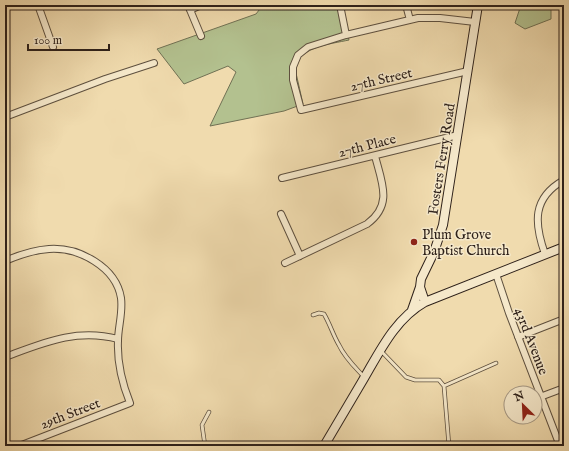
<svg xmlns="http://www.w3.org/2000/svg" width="569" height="451" viewBox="0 0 569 451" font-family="'IM FELL English',serif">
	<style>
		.green { fill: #b3c18f; stroke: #707154 }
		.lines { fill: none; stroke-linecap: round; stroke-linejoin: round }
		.lane-casing { stroke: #5e503f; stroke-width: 4.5 }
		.street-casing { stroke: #5e503f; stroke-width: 8 }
		.secondary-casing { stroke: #2e211a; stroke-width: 10 }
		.lane { stroke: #f5e8ca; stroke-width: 3 }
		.street { stroke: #f5e8ca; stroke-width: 6 }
		.secondary { stroke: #f5e8ca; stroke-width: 8 }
		.poi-dot { fill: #8f2418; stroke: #f5e8ca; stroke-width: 1.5 }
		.labels { text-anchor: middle; stroke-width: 3; stroke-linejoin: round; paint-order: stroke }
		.street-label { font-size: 14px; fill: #2e211a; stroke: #f5e8ca }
		.poi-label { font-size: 14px; fill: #2e211a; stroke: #f5e8ca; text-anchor: start }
	</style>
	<rect width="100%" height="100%" fill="#f0dbae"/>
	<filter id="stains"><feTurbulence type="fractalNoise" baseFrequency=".005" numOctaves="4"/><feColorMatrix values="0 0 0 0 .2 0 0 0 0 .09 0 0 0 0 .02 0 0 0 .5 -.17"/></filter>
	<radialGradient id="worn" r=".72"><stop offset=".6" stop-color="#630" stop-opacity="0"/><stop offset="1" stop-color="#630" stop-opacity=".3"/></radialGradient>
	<path class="green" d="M263 5H341L349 40C331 44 293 47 296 73 298 83 301 94 303 104L284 111 210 126 236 72 228 66 184 84 157 49 256 14Z
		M521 5H551V19L525 29 515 23Z"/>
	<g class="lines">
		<defs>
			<path id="lane" d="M313 315 319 313 324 314C330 324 333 335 339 345 345 358 355 367 364 377
				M381 351 406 377 415 380H439L444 386 449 446
				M444 386 496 363
				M205 446 202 425 209 412"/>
			<path id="street" d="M38 5 53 47
				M188 5 201 36
				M340 5 346 35
				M406 5 410 20
				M190 10 201 5
				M468 71 301 110 293 80V67L298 55 308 47 346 35 418 18H440L475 22
				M5 117 105 79 154 63
				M282 178 458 135
				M281 214 300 256
				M545 254C534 223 532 198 564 180
				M5 261C19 255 34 250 49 249 79 247 116 267 121 298 123 313 118 327 118 341 117 363 122 383 130 403L19 446
				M285 263 367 224C393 205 382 183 375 156
				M496 274 509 313 560 446
				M518 337 564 319
				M5 357C43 343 76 328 118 339
				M540 397 564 388"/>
			<path id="secondary" d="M425 302 420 287 421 279 434 252 443 225 478 5
				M412 310 420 287
				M324 446C337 424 350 402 363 380 380 351 395 319 425 302L564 247"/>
		</defs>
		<use href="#lane" class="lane-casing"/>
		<use href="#street" class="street-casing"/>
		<use href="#secondary" class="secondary-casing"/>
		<use href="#lane" class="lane"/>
		<use href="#street" class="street"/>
		<use href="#secondary" class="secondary"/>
	</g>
	<circle class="poi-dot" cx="414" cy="242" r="4"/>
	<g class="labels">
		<g class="street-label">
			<text transform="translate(381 79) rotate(-13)" y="5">27th Street</text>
			<text transform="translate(367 145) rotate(-14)" y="5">27th Place</text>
			<text transform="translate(441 159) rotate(-81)" y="5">Fosters Ferry Road</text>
			<text transform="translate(532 341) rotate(69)" y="5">43rd Avenue</text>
			<text transform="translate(70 413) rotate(-21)" y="5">29th Street</text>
		</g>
		<g class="poi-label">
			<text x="422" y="239">Plum Grove<tspan x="422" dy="16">Baptist Church</tspan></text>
		</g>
	</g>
	<rect width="569" height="451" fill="none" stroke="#f0dbae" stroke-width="20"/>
	<rect x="6" y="6" width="557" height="439" fill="none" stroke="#2e211a" stroke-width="2"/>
	<rect x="10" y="10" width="549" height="431" fill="none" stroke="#2e211a"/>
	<g transform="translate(523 405) rotate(336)"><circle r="19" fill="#f5e8ca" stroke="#a59884"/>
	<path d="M0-3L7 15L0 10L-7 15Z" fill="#8f2418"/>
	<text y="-6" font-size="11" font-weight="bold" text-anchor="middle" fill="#2e211a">N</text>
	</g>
	<path d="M28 44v6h81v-6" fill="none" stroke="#2e211a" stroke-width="2"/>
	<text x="34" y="44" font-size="12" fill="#2e211a" stroke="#f5e8ca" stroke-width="3" paint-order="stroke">100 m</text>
	<rect width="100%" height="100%" filter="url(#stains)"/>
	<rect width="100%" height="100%" fill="url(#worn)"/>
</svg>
